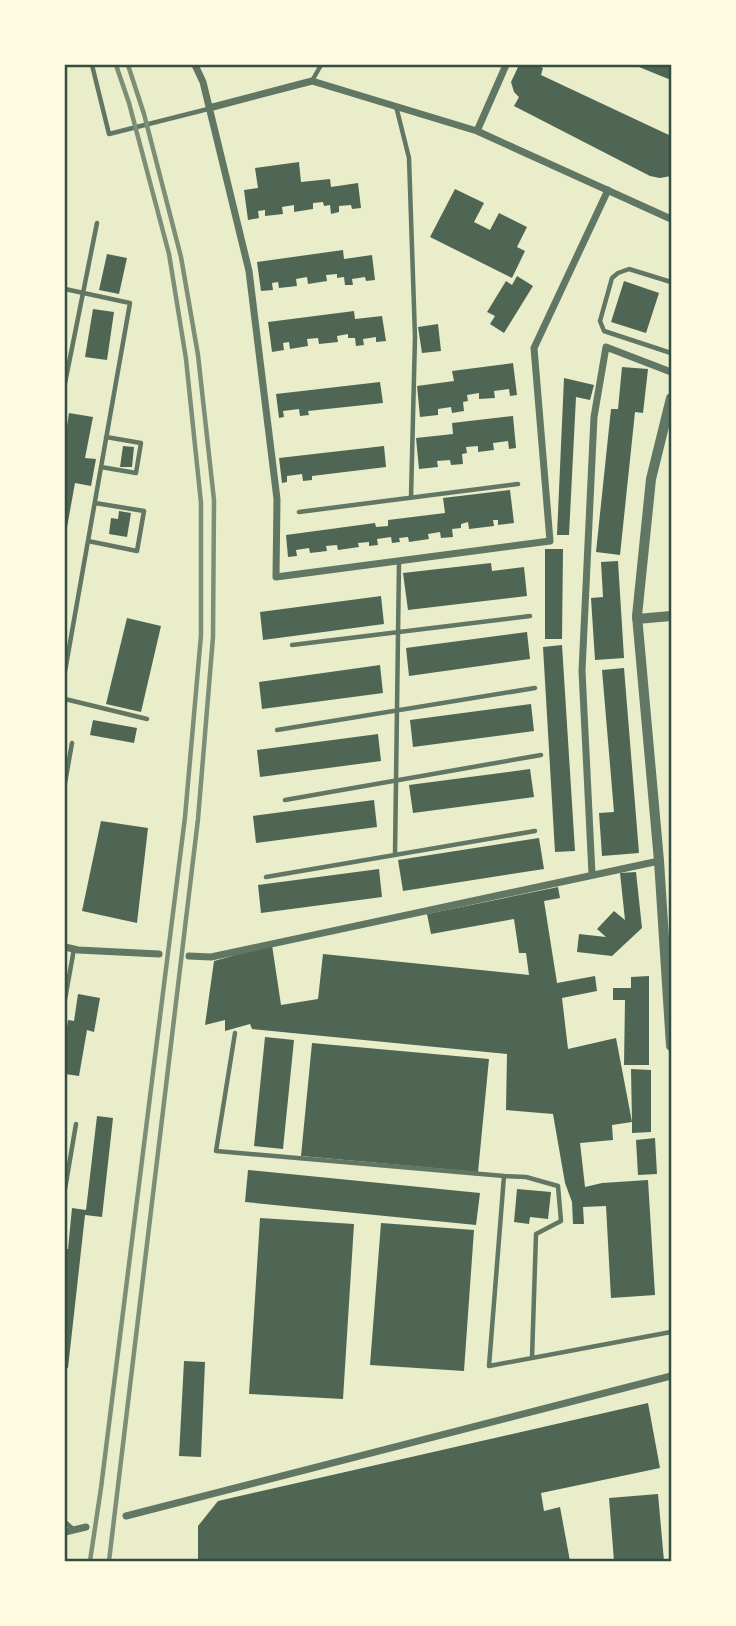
<svg xmlns="http://www.w3.org/2000/svg" width="736" height="1626" viewBox="0 0 736 1626" font-family="'Space Grotesk',sans-serif">
	<style>
		.building { fill: #4f6655 }
		.lines { fill: none; stroke-linecap: round; stroke-linejoin: round }
		.service { stroke: #617663; stroke-width: 4.5 }
		.minor { stroke: #617663; stroke-width: 7 }
		.tertiary { stroke: #617663; stroke-width: 10 }
		.rail { stroke: #7c8e77; stroke-width: 4.5 }
		.neatline { fill: none; stroke: #344e41; stroke-width: 2.5 }
	</style>
	<rect width="100%" height="100%" fill="#e9edc9"/>
	<path class="building" d="M519 65H537L543 68 541 75 671 136V176L660 178 650 176 514 106 519 97 514 92 511 82Z
		M634 65H671V80Z
		M299 162 301 182 330 179 331 187 358 183 361 208 352 209 351 205 339 206V212L331 214 330 205 324 206 323 202 313 203V209L294 212V205L282 207 283 214 265 216V210L258 211 259 218 248 220 244 190 258 188 255 168Z
		M455 189 484 203 474 222 490 230 499 213 527 227 517 247 525 251 512 278 430 237Z
		M343 250 344 259 372 255 375 280 366 281 365 277 352 279 353 285H345L344 277 337 278V274L326 275 327 281 308 284 307 277 296 279 297 286 279 288 278 282 272 283 273 290 261 291 257 262Z
		M107 254 127 258 119 294 99 290Z
		M517 276 533 286 504 333 490 324 495 316 487 312 506 281 512 285Z
		M624 281 659 293 646 333 611 322Z
		M93 309 114 312 107 360 85 357Z
		M354 311 355 319 382 316 386 341 376 342V337L363 339 364 345 356 346 355 338H348V334L337 336 338 342 319 344 318 338 307 339 308 346 290 349 289 342 283 343 284 350 272 352 268 322Z
		M438 324 441 351 422 353 418 327Z
		M513 363 517 395 510 396 509 389 494 391 495 398 479 399V393L467 395 468 401 463 402 464 411 452 413 451 407 438 409V415L420 417 417 386 454 381 452 371Z
		M622 367 648 369 643 413 635 412 620 555 596 552 611 409H618Z
		M564 378 594 385 590 400 576 397 569 535H557Z
		M380 382 383 403 308 411 309 415 300 416 299 409 283 411 284 417 279 418 276 394Z
		M69 413 93 417 85 458 96 459 91 486 75 483 66 533H65V439Z
		M513 416 516 448 509 449 508 441 493 443 494 450 478 452V446L466 447 467 453 462 454 463 464 451 465 450 460 437 461 438 467 419 469 416 438 453 434 452 423Z
		M123 446 134 447 132 467H120Z
		M384 446 386 467 312 476V480L303 481 302 474 287 476V482L282 483 279 458Z
		M510 490 514 523 498 525V520H493L494 526 469 529 468 522 461 524V528L452 529 453 537 441 538 440 532 428 534 429 539 409 542 408 537 399 538 400 542 392 543 391 537 377 539 378 545 369 546V542L358 543 359 547 338 550 337 545 326 546 327 551 310 553 309 548 296 550 297 556 288 557 286 535 375 523 376 527 388 526V520L445 513 443 498Z
		M119 511 131 513 127 537 109 534 111 518 118 519Z
		M545 549H563L562 639H545Z
		M618 561 624 658 595 660 591 598 603 597 601 562Z
		M491 563 492 571 524 567 527 596 408 610 403 573Z
		M381 596 384 624 263 640 260 612Z
		M127 618 161 626 141 712 106 704Z
		M527 632 530 659 409 676 406 648Z
		M562 645 575 851 555 852 543 647Z
		M380 665 383 693 262 709 259 682Z
		M624 668 639 853 602 856 599 813 614 812 602 670Z
		M531 704 534 731 413 747 410 720Z
		M93 720 137 728 134 743 90 735Z
		M378 734 381 761 260 777 257 750Z
		M530 769 534 797 413 813 409 785Z
		M374 800 377 827 256 843 253 816Z
		M101 821 148 828 137 923 82 911Z
		M539 838 544 869 403 891 398 860Z
		M379 869 382 897 261 913 258 885Z
		M636 872 642 928 612 956 577 952 579 934 606 937 597 929 614 911 625 920 620 873Z
		M558 887 560 898 544 901 557 983 595 976 597 991 562 998 568 1049 616 1038 632 1122 631 1069 651 1070V1132L632 1133V1122L612 1125 613 1140 580 1143 585 1187 602 1183 648 1180 655 1295 611 1298 606 1206 583 1207 584 1224H573L572 1202 565 1183 553 1114 506 1110 507 1054 252 1029 250 1024 225 1031V1020L205 1025 214 961 272 945 281 1005 318 999 323 954 529 975 526 953H519L514 919 431 934 427 914Z
		M649 976V1065H624L625 1000H613V988H631V977Z
		M78 994 100 998 94 1032 87 1030 79 1076 65 1074V1040L68 1020 74 1021Z
		M265 1037 294 1040 283 1149 254 1146Z
		M312 1043 489 1059 478 1172 301 1156Z
		M97 1116 113 1118 102 1217 85 1215 68 1368 65 1367V1249H68L72 1208 86 1210Z
		M655 1138 657 1174 638 1175 636 1140Z
		M248 1170 480 1193 476 1225 245 1202Z
		M517 1189 551 1192 548 1219 530 1217 529 1224 514 1222Z
		M260 1218 354 1224 343 1399 249 1394Z
		M381 1223 474 1230 464 1371 370 1365Z
		M184 1361 205 1362 201 1457 179 1456Z
		M648 1403 660 1468 541 1493 544 1511 560 1507 570 1561H198V1526L218 1501Z
		M658 1494 664 1561H614L609 1498Z"/>
	<g class="lines">
		<path class="service" d="M92 65 109 134 208 109
			M312 81 321 65
			M396 106 409 158 415 337 411 497
			M671 282 629 269 618 273 612 278 600 321 604 331 671 353
			M65 289 130 303 65 671
			M65 383 97 223
			M101 467 136 473 141 443 106 437
			M299 512 518 484
			M88 541 137 551 144 511 95 503
			M292 645 530 616
			M65 699 147 719
			M277 730 535 688
			M65 783 72 743
			M285 800 541 755
			M395 855 399 562
			M266 877 535 831
			M65 999 74 949
			M235 1033 216 1151 504 1176 489 1366 671 1332
			M504 1176 526 1177 558 1186 561 1221 536 1234 532 1358
			M65 1189 76 1124
			M65 1522 73 1529"/>
		<path class="minor" d="M195 65 203 82 249 271 277 499 276 577 550 541 534 348 608 190
			M209 108 312 81 477 131 671 219
			M477 131 506 65
			M592 874 582 671 594 417 606 347 671 372
			M65 947 78 950 159 954
			M189 956 211 957 659 861
			M126 1516 671 1376
			M65 1532 86 1527"/>
		<path class="tertiary" d="M671 398 651 479 637 616 659 861 671 1046
			M637 619 671 616"/>
		<path class="rail" d="M90 1561 101 1488 185 817 201 635V503L186 359 169 254 129 103 116 65
			M109 1561 198 819 213 637 214 500 198 355 181 257 144 114 128 65"/>
	</g>
	<rect width="736" height="1626" fill="none" stroke="#fefae0" stroke-width="133"/>
	<rect x="66" y="66" width="604" height="1494" class="neatline"/>
</svg>
